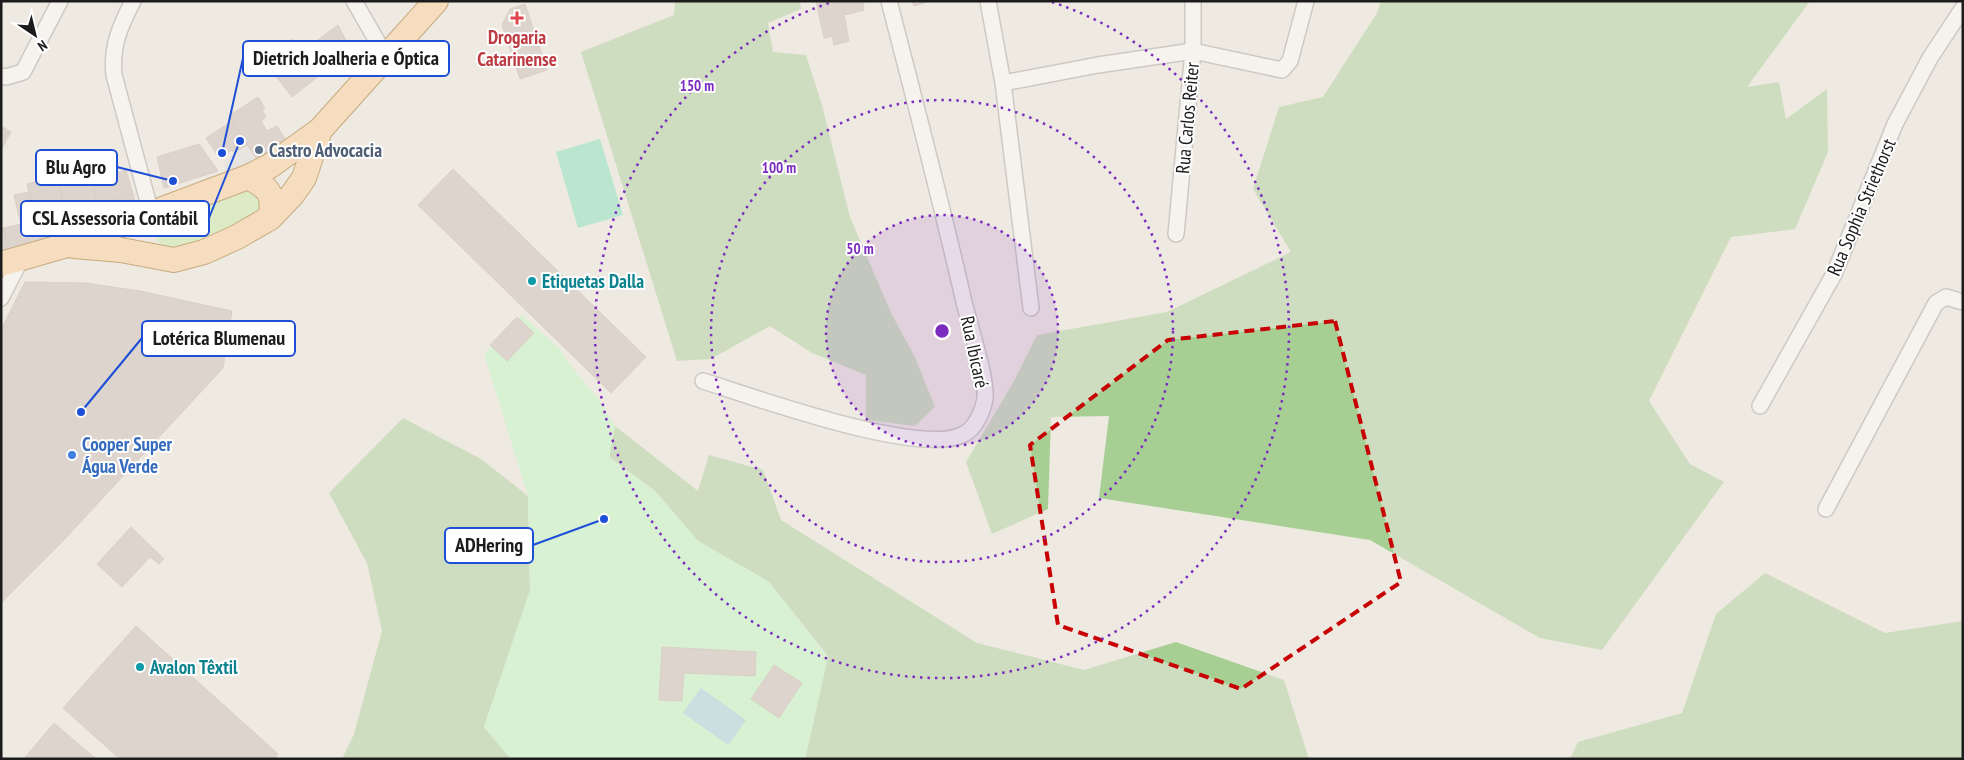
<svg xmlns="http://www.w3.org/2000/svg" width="1964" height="760" viewBox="0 0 1964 760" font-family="'PT Sans Narrow',sans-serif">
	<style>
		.grass { fill: #c8eba4 }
		.forest { fill: #a7cf94 }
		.park { fill: #bbfbbf }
		.pitch { fill: #7be1b7 }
		.parking { fill: #e0e0e0 }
		.water { fill: #9fd1de }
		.building { fill: #c6bbb4; stroke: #c0afa3 }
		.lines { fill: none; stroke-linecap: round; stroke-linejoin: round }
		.minor-casing { stroke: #a3a3a3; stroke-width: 18 }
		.primary-casing { stroke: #946000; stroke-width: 26 }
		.minor { stroke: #fff; stroke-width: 15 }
		.primary { stroke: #ffcf95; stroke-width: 24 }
		.marked { fill: none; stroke: #c80004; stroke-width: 4; stroke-dasharray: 10 6; stroke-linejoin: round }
		.ring { fill: none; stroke: #7b2cbf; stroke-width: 2.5; stroke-dasharray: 2.5 5 }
		.health-dot { fill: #e0444e; stroke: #fff; stroke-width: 2 }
		.service-dot { fill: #5c6f8a; stroke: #fff; stroke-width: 2 }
		.culture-dot { fill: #0f9aa8; stroke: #fff; stroke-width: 2 }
		.shop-dot { fill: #3f7fe0; stroke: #fff; stroke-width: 2 }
		.labels { text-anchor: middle; stroke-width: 4; stroke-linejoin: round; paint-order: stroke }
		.health-label { font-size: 19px; font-weight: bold; fill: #be3a42; stroke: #fff }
		.street-label { font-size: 19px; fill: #1c1c1c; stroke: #fff }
		.service-label { font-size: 19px; font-weight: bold; fill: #4e5e75; stroke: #fff; text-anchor: start }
		.culture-label { font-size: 19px; font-weight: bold; fill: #0d838f; stroke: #fff; text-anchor: start }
		.shop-label { font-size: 19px; font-weight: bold; fill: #366cbe; stroke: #fff; text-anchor: start }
		.centre { fill: #7b2cbf; stroke: #fff; stroke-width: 2.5 }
		.ring-label { font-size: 15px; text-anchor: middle; font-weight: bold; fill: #7b2cbf; stroke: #fff; stroke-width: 4; stroke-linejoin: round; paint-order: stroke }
		.leader { fill: none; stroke: #1d4ed8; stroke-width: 2 }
		.callout-dot { fill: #1d4ed8; stroke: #fff; stroke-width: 2 }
		.callout { fill: #fff; stroke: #1d4ed8; stroke-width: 2 }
		.callout-label { font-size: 20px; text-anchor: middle; font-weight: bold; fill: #1c1c1c }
	</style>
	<rect width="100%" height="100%" fill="#eee9e1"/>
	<path class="grass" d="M246 191C259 193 260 199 263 211L183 250H164L157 240V234L162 225 170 219Z"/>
	<path class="forest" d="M675 1H800L801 9 768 23 773 52 806 55 822 105 850 217 892 315 915 357 935 407 915 426 866 420V375L812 353 770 326 711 359 677 361 581 52 674 15Z
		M1381 1H1810L1747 87 1779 82 1786 119 1827 89 1828 152 1795 229 1731 237 1649 401 1690 464 1724 482 1602 650 1540 638 1370 540 1099 498 1109 416 1051 417 1048 509 992 534 966 462 1014 381 1037 335 1167 312 1291 252 1253 189 1279 107 1323 97 1377 13Z
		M403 418 481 459 528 496 530 591 484 727 511 759H342L354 734 382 631 367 563 329 493Z
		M615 426 698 491 709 455 763 470 781 520 977 643 1084 670 1176 642 1284 680 1309 759H805L828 656 769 582 698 541 655 491 609 457Z
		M1765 573 1885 633 1963 621V759H1570L1578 742 1682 713 1716 614Z"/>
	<path class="park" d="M522 315 560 349 570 365 598 398 615 426 609 458 655 491 698 541 769 582 828 657 805 759H511L484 727 530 590 528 496 484 354Z"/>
	<path class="pitch" d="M600 139 623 215 578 228 556 152Z"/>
	<path class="parking" d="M247 146 255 160 229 174 222 162Z"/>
	<path class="water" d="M701 688 746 720 728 745 683 713Z"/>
	<path class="building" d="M816 1H863L864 10 844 15 849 41 834 45 832 36 824 38Z
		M912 1H930L914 6Z
		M525 4 547 70 520 79 502 25 510 9Z
		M338 25 351 50 320 73 303 51Z
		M293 39 320 75 292 97 275 75 294 62 288 54 270 68 264 61Z
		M258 97 265 108 262 110 266 117 261 121 267 131 277 126 286 140 256 159 229 116Z
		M232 121 247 145 234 153 232 150 219 158 206 138Z
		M1 126 11 132 1 150Z
		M199 144 218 171 164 188 157 157Z
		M89 169 103 225 71 235 57 177Z
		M453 169 646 357 611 393 418 205Z
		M126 170 133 194 98 206 92 181Z
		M57 177 71 235 42 244 27 184Z
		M29 192 42 244 9 252 4 228 21 224 14 195Z
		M133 194 136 207 102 221 98 206Z
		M1 228H4L9 252 1 254Z
		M25 282 85 283 140 291 232 311 223 368 62 542 1 603V330Z
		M517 317 534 333 507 361 490 345Z
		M131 527 164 559 159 564 150 557 122 587 97 564Z
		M136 626 278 754 274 759H120L63 708Z
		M662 647 756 652 755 676 684 673 682 701 659 700Z
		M774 665 802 683 779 718 751 699Z
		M54 723 96 759H24Z"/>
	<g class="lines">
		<defs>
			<path id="minor" d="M133 1C120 26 111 47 114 75L151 213
				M354 1 385 55
				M988 1 1003 83 1031 308
				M1 76 6 77 23 72 60 1
				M1003 83 1098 65 1193 51 1282 70 1290 61 1306 1
				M1176 234 1193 51V1
				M1 298 21 259
				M703 381C754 397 917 456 962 435 975 430 983 411 985 398 987 379 969 323 964 302 941 201 915 101 889 1
				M1760 406 1834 274 1895 124 1930 58 1963 8
				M1826 509 1936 303 1946 297 1963 302"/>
			<path id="primary" d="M248 177C269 188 275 194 270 218
				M74 246 121 250 174 260 204 252 237 237 270 218 292 195 304 178 320 130
				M1 264 67 245 248 177 270 166 320 130 436 1"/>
		</defs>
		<use href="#minor" class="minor-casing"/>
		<use href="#primary" class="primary-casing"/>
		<use href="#minor" class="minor"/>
		<use href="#primary" class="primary"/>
	</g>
	<path d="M0 0H1964V760H0ZM1335 321 1401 582 1241 689 1058 625 1030 445 1168 340Z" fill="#eee9e1" fill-opacity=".55" fill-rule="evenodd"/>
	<path class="marked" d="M1335 321 1401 582 1241 689 1058 625 1030 445 1168 340Z"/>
	<circle cx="942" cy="331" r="116" fill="#7b2cbf" fill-opacity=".12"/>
	<g class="ring">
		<circle cx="942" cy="331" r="116"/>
		<circle cx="942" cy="331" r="231"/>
		<path d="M1052 2A347 347 0 1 1 832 2"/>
	</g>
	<path class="health-dot" d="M514.5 10.5h5v5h5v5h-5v5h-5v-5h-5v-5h5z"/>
	<circle class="service-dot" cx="259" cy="150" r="5"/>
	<g class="culture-dot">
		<circle cx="532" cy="281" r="5"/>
		<circle cx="140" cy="667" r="5"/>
	</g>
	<circle class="shop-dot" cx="72" cy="455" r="5"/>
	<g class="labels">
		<g class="health-label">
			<text x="517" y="44">Drogaria<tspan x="517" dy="22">Catarinense</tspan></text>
		</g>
		<g class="street-label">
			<text transform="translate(1187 118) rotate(-85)" y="7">Rua Carlos Reiter</text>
			<text transform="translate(1861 207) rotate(-67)" y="7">Rua Sophia Striethorst</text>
			<text transform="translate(975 352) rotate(78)" y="7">Rua Ibicaré</text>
		</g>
		<g class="service-label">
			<text x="269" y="157">Castro Advocacia</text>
		</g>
		<g class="culture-label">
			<text x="542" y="288">Etiquetas Dalla</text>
			<text x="150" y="674">Avalon Têxtil</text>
		</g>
		<g class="shop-label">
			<text x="82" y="451">Cooper Super<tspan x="82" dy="22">Água Verde</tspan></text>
		</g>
	</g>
	<circle cx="942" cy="331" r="8" class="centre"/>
	<g class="ring-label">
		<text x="697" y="91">150 m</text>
		<text x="779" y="173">100 m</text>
		<text x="860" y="254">50 m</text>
	</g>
	<path class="leader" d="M222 153L243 58M173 181L117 167M240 141L209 218M81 412L142 338M604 519L533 545"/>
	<g class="callout-dot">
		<circle cx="222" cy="153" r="5"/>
		<circle cx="173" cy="181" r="5"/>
		<circle cx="240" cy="141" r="5"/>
		<circle cx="81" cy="412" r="5"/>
		<circle cx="604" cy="519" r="5"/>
	</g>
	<g class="callout">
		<rect x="243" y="41" width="206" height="35" rx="5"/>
		<rect x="36" y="150" width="81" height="35" rx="5"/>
		<rect x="21" y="201" width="188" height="35" rx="5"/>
		<rect x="142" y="321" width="153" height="35" rx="5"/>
		<rect x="445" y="528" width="88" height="35" rx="5"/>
	</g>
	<g class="callout-label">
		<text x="346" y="65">Dietrich Joalheria e Óptica</text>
		<text x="76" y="174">Blu Agro</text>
		<text x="115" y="225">CSL Assessoria Contábil</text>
		<text x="219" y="345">Lotérica Blumenau</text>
		<text x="489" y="552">ADHering</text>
	</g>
	<rect width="1964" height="760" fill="none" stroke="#1c1c1c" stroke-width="5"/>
	<g transform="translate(35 35) rotate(145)" stroke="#ffffff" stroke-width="4" paint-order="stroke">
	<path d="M0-4L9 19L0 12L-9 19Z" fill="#1c1c1c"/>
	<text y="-8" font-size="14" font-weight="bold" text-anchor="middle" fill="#1c1c1c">N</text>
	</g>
</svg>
